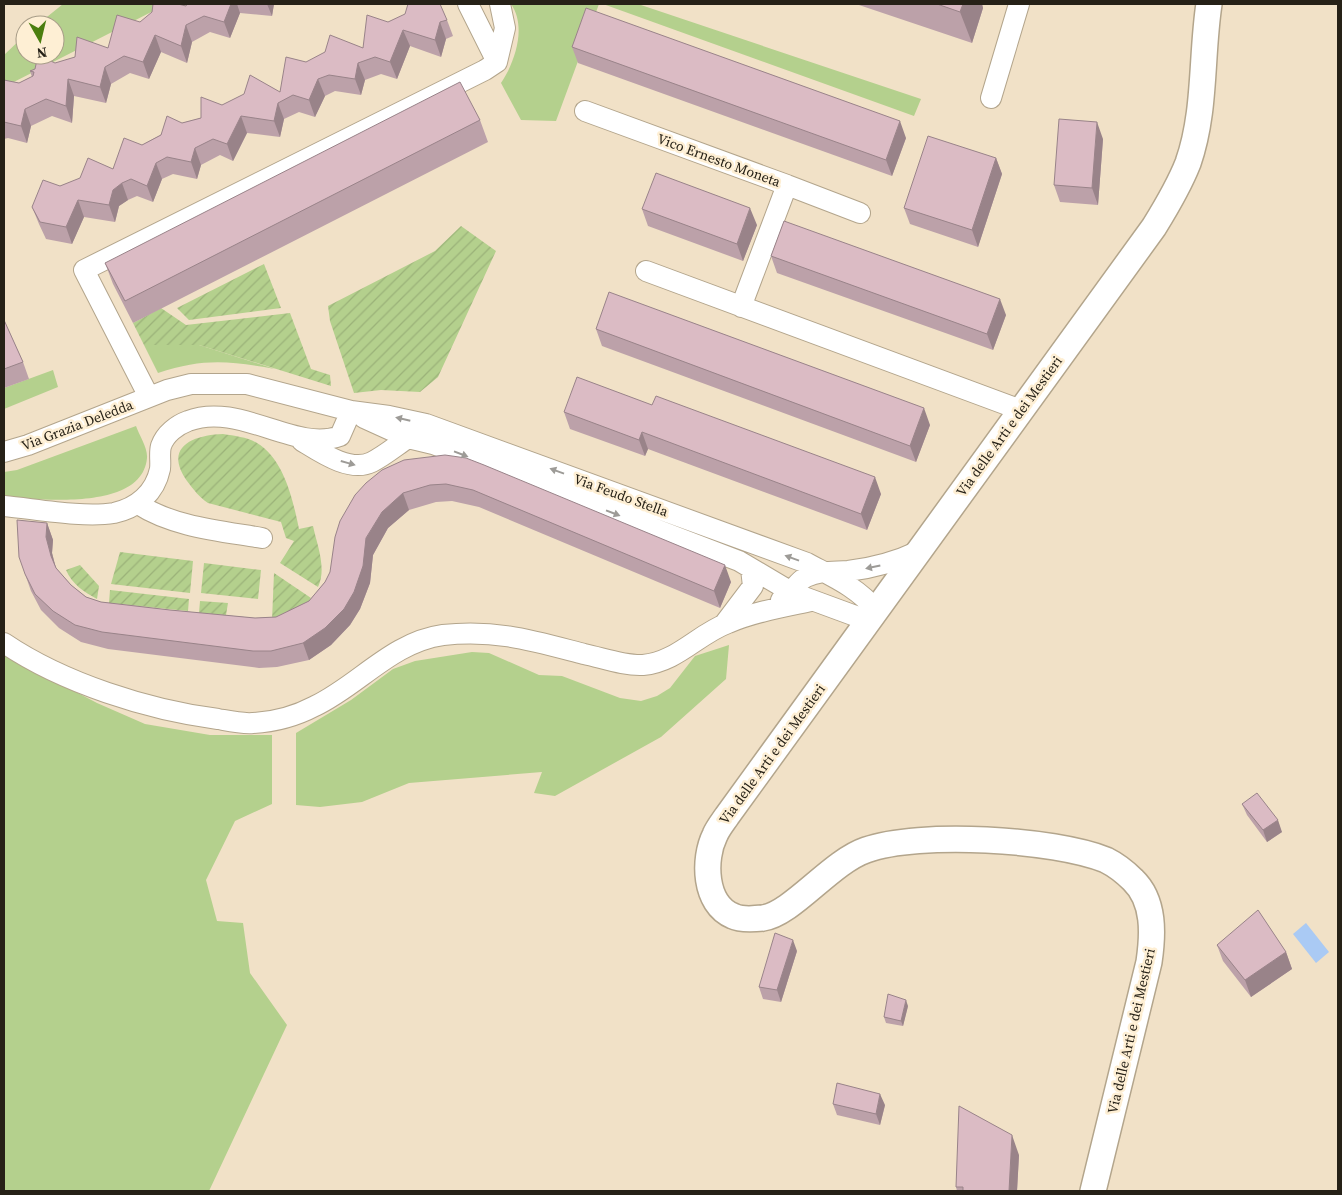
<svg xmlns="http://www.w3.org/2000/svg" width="1342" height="1195" viewBox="0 0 1342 1195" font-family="'Source Serif 4',serif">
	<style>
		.grass { fill: #b4d08d }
		.garden { fill: url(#garden-furrows) }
		.water { fill: #aacaf4 }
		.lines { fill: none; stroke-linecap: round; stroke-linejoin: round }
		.minor-casing { stroke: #b3a58c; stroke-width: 22 }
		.tertiary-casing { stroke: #b3a58c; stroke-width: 28 }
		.minor { stroke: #fff; stroke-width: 20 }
		.tertiary { stroke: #fff; stroke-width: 25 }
		.wall { fill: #bca1a9 }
		.shaded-wall { fill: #998389 }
		.building { fill: #dbbbc4; stroke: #998389 }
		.oneway { fill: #9d9b97 }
		.labels { text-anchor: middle; stroke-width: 5; stroke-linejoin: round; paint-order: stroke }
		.street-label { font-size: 14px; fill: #262117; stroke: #feefd4 }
	</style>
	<defs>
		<pattern id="garden-furrows" width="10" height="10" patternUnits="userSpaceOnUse" patternTransform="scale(1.25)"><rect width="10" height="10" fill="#b4d08d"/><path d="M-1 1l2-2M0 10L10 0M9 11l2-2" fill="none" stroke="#9bb279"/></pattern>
	</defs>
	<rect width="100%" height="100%" fill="#f1e1c7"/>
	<path class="grass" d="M63 4H167L4 87V55L25 35V55H55V25H37Z
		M511 4H599L556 121 521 120 501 83C515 62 527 27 511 4Z
		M603 4H638L921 99 914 116Z
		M144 345H199L275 369C229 361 204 358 158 373Z
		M53 370 58 387 4 409V388Z
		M136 426C139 435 148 448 147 458 142 512 39 499 4 497V472L17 470Z
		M729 645 726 679 661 737 555 796 534 793 542 772 409 783 362 802 320 807 296 805V733L351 700 393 669 415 661 472 652 489 653 539 675 562 676 620 698 641 701 657 696 670 688 695 656Z
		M4 654 97 703 145 724 210 735H272V804L235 821 206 880 217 921 243 923 250 973 287 1025 209 1191H4Z"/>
	<path class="garden" d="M461 226 496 251 438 377 420 392 381 390 354 393 330 321 328 306 435 251Z
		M264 264 281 308 189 320 177 308Z
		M161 308 186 325 290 313 311 369 330 375 331 386 199 345H144L133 323Z
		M223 434C235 436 247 437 257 443 284 459 293 500 299 529L313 526C317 545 327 568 318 587L280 563 294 541 286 538 281 522 208 503C199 497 194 490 187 481 163 447 193 435 223 434Z
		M120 552 193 561 190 593 111 584Z
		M204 563 261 570 258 599 201 593Z
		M80 565 99 586 97 599C84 592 72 584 66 570Z
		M274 573 311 598 306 606 272 620Z
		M110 590 189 599 188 611 109 603Z
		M200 601 228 603 226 615 199 613Z"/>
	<path class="water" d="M1306 923 1329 952 1316 963 1293 934Z"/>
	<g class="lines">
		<defs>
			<path id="minor" d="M468 4 497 62
				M991 98 1019 4
				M585 111 787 185 741 307
				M787 185 860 213
				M646 271 1021 410
				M149 397 84 270 485 70 497 62 505 28 500 4
				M364 418 408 438 433 444 739 561 793 593 869 621
				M302 441C320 452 350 473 372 462 384 456 396 446 408 438
				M4 452 28 445 167 390 191 384H247L351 411 389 416 426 424 807 563C833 577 857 587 876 610
				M138 504C173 527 221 531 262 538
				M4 506C36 509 83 518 114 513 137 508 155 493 160 469 161 462 159 453 161 446 165 434 177 425 188 421 239 401 295 453 340 436L351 411
				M781 600C794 592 796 582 806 577 820 570 834 572 848 571 873 568 896 562 919 551
				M725 623 753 586 751 569
				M4 643C63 683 148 710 218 719 229 721 242 724 253 723 274 722 296 716 315 706 359 685 392 642 443 635 496 629 534 641 584 654 603 658 624 666 643 665 677 662 698 634 728 623 754 612 783 607 811 601"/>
			<path id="tertiary" d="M1093 1191 1149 962C1153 935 1155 901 1133 880 1125 872 1116 865 1106 860 1054 839 919 831 866 850 831 862 792 914 763 918 754 919 741 920 733 916 704 904 703 859 715 835 718 828 723 822 727 816L1154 227C1167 206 1179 186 1188 163 1206 112 1201 56 1209 4"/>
		</defs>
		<use href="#minor" class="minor-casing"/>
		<use href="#tertiary" class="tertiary-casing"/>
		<use href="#minor" class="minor"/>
		<use href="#tertiary" class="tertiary"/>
	</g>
	<path class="wall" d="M187 4H274L272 16 240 13 230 38 210 32 192 42 187 63 161 52 149 79 130 73 111 84 106 103 74 96 72 123 52 116 31 126 27 143 8 138 4 139V80L19 83 32 77 30 71 108 48 140 22 186 6Z
		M856 4H982L983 8 972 43Z
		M447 20 453 36 446 39 441 57 410 46 397 79 381 74 365 80 361 95 335 91 325 96 315 117 299 112 284 119 280 137 247 133 233 161 220 155 201 165 197 179 173 174 162 179 153 202 137 196 128 200 119 206 115 222 84 217 72 244 46 239 39 224 32 207 60 186 113 169 142 145 182 123 201 118 222 105 280 92 306 62 363 48 388 22Z
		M572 47 906 138 892 176 578 63Z
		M480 120 488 142 133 323 113 284 105 263Z
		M1103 139 1098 205 1060 202 1054 185Z
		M996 158 1002 174 978 247 910 224 904 208Z
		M642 209 757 225 743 261 648 226Z
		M771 256 1006 315 993 350 777 273Z
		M4 320 23 362 29 379 4 388Z
		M596 329 930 425 916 462 602 346Z
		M564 412 881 494 867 530 648 449 645 456 570 429Z
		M404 460 731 582 720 608 479 507 452 501 436 502 409 510 388 528 373 555 370 583 360 609 350 625 331 645 309 660 277 667 259 668 108 649 81 642 59 628 41 610 31 591 25 574 47 523 53 540 52 553 56 568 71 585 86 597 101 602 170 610 255 618 276 617 309 601 325 582Z
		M1242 804 1282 832 1267 842 1247 815Z
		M1217 945 1286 952 1292 969 1251 997 1223 961Z
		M797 951 781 1002 763 999 759 987Z
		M908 1006 903 1026 886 1023 884 1017Z
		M833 1104 885 1105 880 1125 837 1115Z
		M1019 1155 1017 1191H957L956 1187Z"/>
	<path class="shaded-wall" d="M231 4H237L240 13 230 38 224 22Z
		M267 4H274L272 16Z
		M963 4H982L983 8 972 43 960 12Z
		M440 22 446 39 441 57 435 40Z
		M186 25 192 42 187 63 181 46Z
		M403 30 410 46 397 79 390 62Z
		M155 35 161 52 149 79 143 62Z
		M358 63 365 80 361 95 355 79Z
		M105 67 111 84 106 103 100 87Z
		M68 79 74 96 72 123 66 106Z
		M318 79 325 96 315 117 309 100Z
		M278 103 284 119 280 137 274 121Z
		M25 109 31 126 27 143 21 126Z
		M241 116 247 133 233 161 227 144Z
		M900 121 906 138 892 176 886 160Z
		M1097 122 1103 139 1098 205 1092 188Z
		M195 148 201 165 197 179 191 162Z
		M996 158 1002 174 978 247 972 230Z
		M156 163 162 179 153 202 147 186Z
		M122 183 128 200 119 206 115 222 109 205 113 190Z
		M78 200 84 217 72 244 66 227Z
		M750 208 757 225 743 261 737 244Z
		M1000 299 1006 315 993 350 987 334Z
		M924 408 930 425 916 462 910 446Z
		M642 432 648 449 645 456 639 440Z
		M875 477 881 494 867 530 861 514Z
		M403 493 409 510 388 528 373 555 370 583 360 609 350 625 331 645 309 660 303 643 382 512Z
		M47 523 53 540 52 553 57 573 51 556 46 537Z
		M725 565 731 582 720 608 714 591Z
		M1278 820 1282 832 1267 842 1263 830Z
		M793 940 797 951 781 1002 777 990Z
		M1286 952 1292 969 1251 997 1245 980Z
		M906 1000 908 1006 903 1026 901 1021Z
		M880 1094 885 1105 880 1125 876 1114Z
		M1012 1135 1019 1155 1017 1191H1009Z"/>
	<path class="building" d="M153 4H178L186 6 187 4H231L224 22 204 16 186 25 181 46 155 35 143 62 124 56 105 67 100 87 68 79 66 106 46 99 25 109 21 126 4 122V80L19 83 33 76 34 72 30 71 35 69 38 55 55 63 75 57 77 37 108 48 117 15 140 22 152 12Z
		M408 4H440L447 20 440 22 435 40 403 30 390 62 375 57 358 63 355 79 329 75 318 79 309 100 293 95 278 103 274 121 241 116 227 144 213 139 195 148 191 162 167 157 156 163 147 186 131 179 122 183 113 190 109 205 78 200 66 227 40 222 32 207 43 180 60 186 80 178 88 158 113 169 124 138 142 145 161 135 167 116 182 123 201 118V97L222 105 244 94 250 75 280 92 286 57 306 62 325 52 330 35 363 48 367 15 388 22 405 14Z
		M937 4H963L960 12Z
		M586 8 900 121 886 160 572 47Z
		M460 82 480 120 125 301 105 263Z
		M1059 119 1097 122 1092 188 1054 185Z
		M928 136 996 158 972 230 904 208Z
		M656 173 750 208 737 244 642 209Z
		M784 221 1000 299 987 334 771 256Z
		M609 292 924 408 910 446 596 329Z
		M4 320 23 362 4 369Z
		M577 377 652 405 656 396 875 477 861 514 642 432 639 440 564 412Z
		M445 455 466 458 484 465 725 565 714 591 473 490 446 484 430 485 403 493 382 512 366 538 363 566 354 592 344 609 325 628 303 643 271 651H253L102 632 75 625 53 611 35 594 25 574 19 557 17 520 47 523 46 537 51 556 56 568 71 585 86 597 101 602 170 610 255 618 276 617 309 601 325 582 330 572 335 537 340 521 355 495 366 483 382 470 404 460Z
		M1257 793 1278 820 1263 830 1242 804Z
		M1258 910 1286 952 1245 980 1217 945Z
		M775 933 793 940 777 990 759 987Z
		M888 994 906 1000 901 1021 884 1017Z
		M837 1083 880 1094 876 1114 833 1104Z
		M959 1106 1012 1135 1009 1191H963V1187H956Z"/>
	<defs><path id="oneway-solid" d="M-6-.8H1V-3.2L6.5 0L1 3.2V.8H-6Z" transform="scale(1.25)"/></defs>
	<g class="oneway">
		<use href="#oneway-solid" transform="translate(403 419) rotate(-167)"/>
		<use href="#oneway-solid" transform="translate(461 454) rotate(21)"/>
		<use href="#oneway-solid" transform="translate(348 463) rotate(16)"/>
		<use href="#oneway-solid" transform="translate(557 471) rotate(-160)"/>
		<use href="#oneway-solid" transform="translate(613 513) rotate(21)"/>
		<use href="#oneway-solid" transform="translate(792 558) rotate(-160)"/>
		<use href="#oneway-solid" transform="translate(873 567) rotate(168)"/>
	</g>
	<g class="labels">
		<g class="street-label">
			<text transform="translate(719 160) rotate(20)" y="5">Vico Ernesto Moneta</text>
			<text transform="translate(77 425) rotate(-21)" y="5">Via Grazia Deledda</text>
			<text transform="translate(1009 426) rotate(-54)" y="5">Via delle Arti e dei Mestieri</text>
			<text transform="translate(621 495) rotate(20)" y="5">Via Feudo Stella</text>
			<text transform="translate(772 754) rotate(-54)" y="5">Via delle Arti e dei Mestieri</text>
			<text transform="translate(1131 1031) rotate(-77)" y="5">Via delle Arti e dei Mestieri</text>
		</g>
	</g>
	<rect width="1342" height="1195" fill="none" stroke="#262117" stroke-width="10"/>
	<g transform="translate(40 40) rotate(172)"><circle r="24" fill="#feefd4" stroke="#a89d88"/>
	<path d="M0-4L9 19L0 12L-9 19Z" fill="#4b7e0e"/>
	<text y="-8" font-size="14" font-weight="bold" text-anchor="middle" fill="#262117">N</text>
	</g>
</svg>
